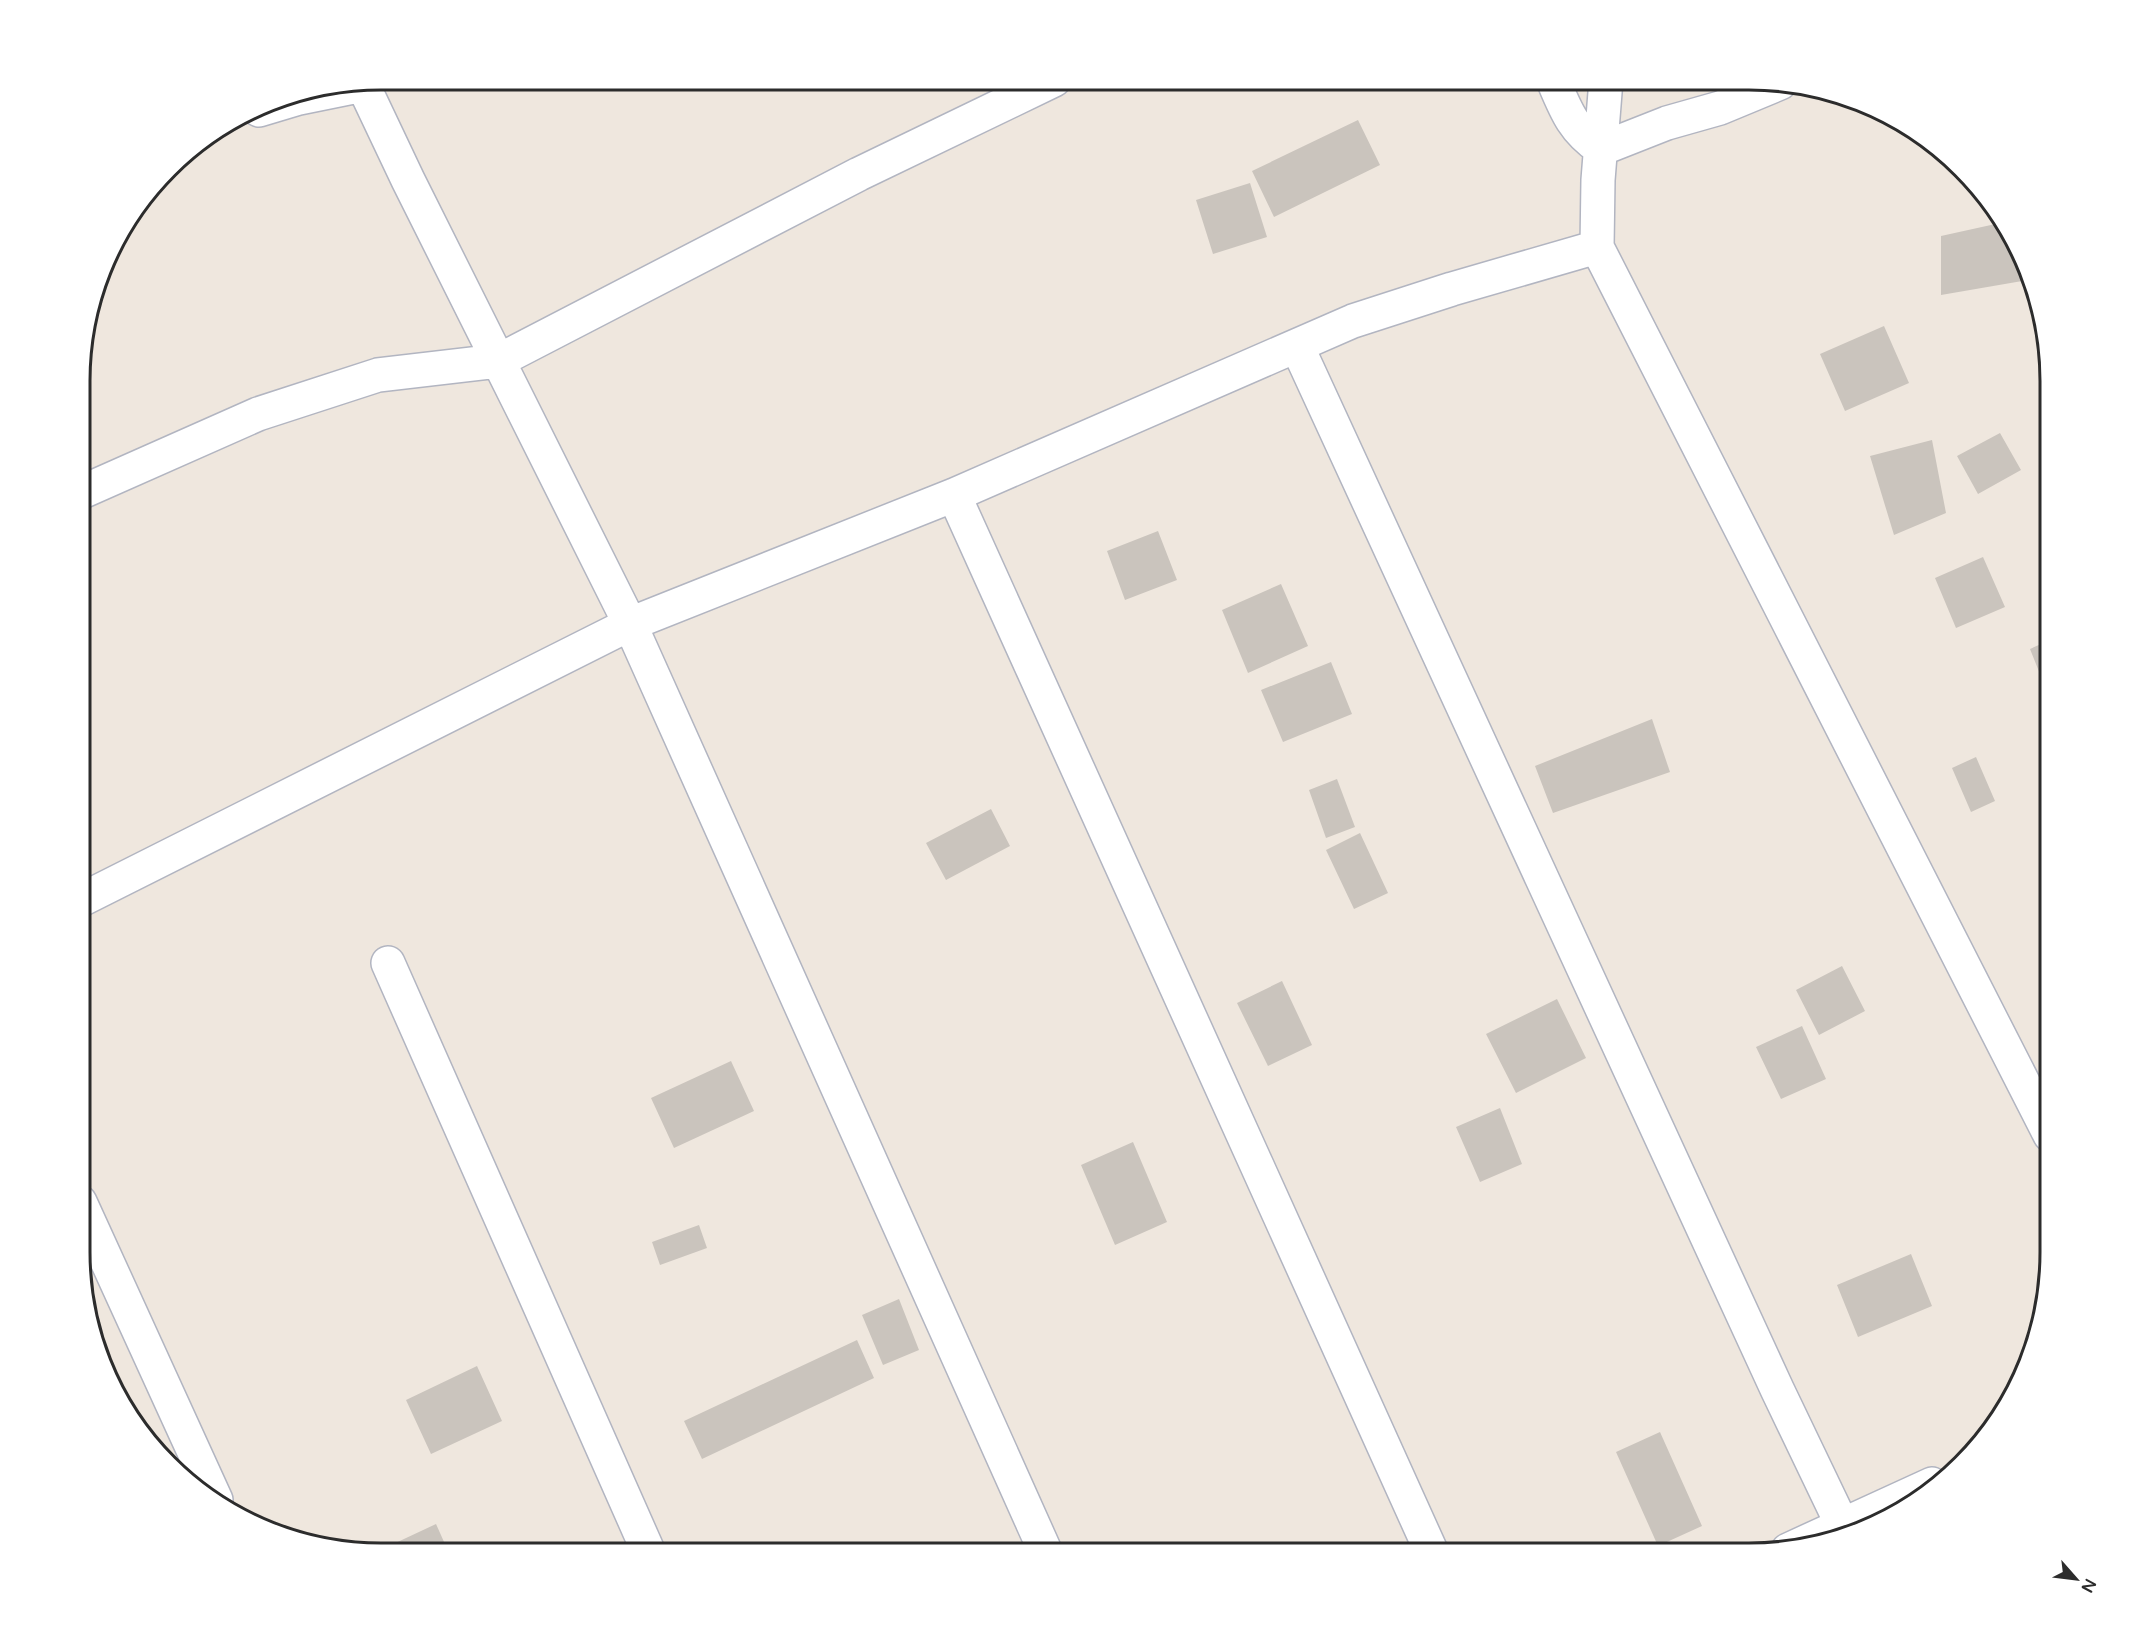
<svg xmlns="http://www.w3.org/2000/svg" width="2130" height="1633" viewBox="0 0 2130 1633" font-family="'Varela Round',sans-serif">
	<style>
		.building { fill: #cac4bd }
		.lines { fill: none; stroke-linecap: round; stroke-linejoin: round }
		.minor-casing { stroke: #b2b5c1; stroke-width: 36 }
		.minor { stroke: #fff; stroke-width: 33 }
		.rim { fill: none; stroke: #2c2c2c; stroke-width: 3 }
	</style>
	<rect width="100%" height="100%" fill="#efe7de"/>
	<path class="building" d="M1358 120 1380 165 1274 217 1252 171Z
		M1250 183 1267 237 1213 254 1196 200Z
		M2000 223 2028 280 1941 295V236Z
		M1884 326 1909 383 1845 411 1820 354Z
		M2000 433 2021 470 1978 494 1957 456Z
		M1932 440 1946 513 1894 535 1870 456Z
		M1158 531 1177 580 1125 600 1107 551Z
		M1983 557 2005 607 1956 628 1935 578Z
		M1281 584 1308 646 1248 673 1222 610Z
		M2050 640V687L2046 689 2030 649Z
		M1331 662 1352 714 1283 742 1261 690Z
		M1652 719 1670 772 1553 813 1535 766Z
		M1976 757 1995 801 1971 812 1952 768Z
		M1337 779 1355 827 1326 838 1309 790Z
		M991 809 1010 846 946 880 926 843Z
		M1360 833 1388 893 1354 909 1326 850Z
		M1842 966 1865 1011 1819 1035 1796 990Z
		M1282 981 1312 1045 1268 1066 1237 1003Z
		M1557 999 1586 1058 1516 1093 1486 1034Z
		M1802 1026 1826 1079 1781 1099 1756 1047Z
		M731 1061 754 1111 674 1148 651 1098Z
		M1500 1108 1522 1164 1480 1182 1456 1127Z
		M1133 1142 1167 1222 1115 1245 1081 1165Z
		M699 1225 707 1248 660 1265 652 1242Z
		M1911 1254 1932 1306 1858 1337 1837 1285Z
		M899 1299 919 1350 883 1365 862 1315Z
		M857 1340 874 1378 702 1459 684 1421Z
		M477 1366 502 1421 431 1454 406 1400Z
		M1660 1432 1702 1526 1658 1546 1616 1452Z
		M436 1524 449 1553H374Z
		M1234 1542 1240 1553H1211Z"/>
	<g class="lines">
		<defs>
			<path id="minor" d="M1553 80C1566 111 1573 130 1601 149L1667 123 1720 108 1780 83
				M1606 80 1598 180 1597 247 2050 1135
				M363 85 408 180 630 624 1046 1553
				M259 110 299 98 363 85 370 81
				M1297 346 1777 1389 1847 1535
				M82 492 258 414 378 375 498 361 859 174 1054 80
				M954 495 1432 1553
				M81 900 630 624 954 495 1353 321 1452 289 1597 247
				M388 963 649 1553
				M80 1202 216 1500
				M1788 1550 1932 1484"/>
		</defs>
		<use href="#minor" class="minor-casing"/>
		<use href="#minor" class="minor"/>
	</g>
	<path d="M0 0H2130V1633H0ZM381 90H1749A291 291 0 0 1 2040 381V1252A291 291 0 0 1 1749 1543H381A291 291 0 0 1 90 1252V381A291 291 0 0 1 381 90Z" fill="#fff" fill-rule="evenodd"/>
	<path class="rim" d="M381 90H1749A291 291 0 0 1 2040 381V1252A291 291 0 0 1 1749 1543H381A291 291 0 0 1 90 1252V381A291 291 0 0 1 381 90Z"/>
	<g transform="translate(2076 1579) rotate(118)" stroke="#ffffff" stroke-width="4.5" paint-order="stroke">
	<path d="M0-4.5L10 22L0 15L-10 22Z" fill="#2c2c2c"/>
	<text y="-9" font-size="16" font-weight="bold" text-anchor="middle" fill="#2c2c2c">N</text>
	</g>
</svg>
